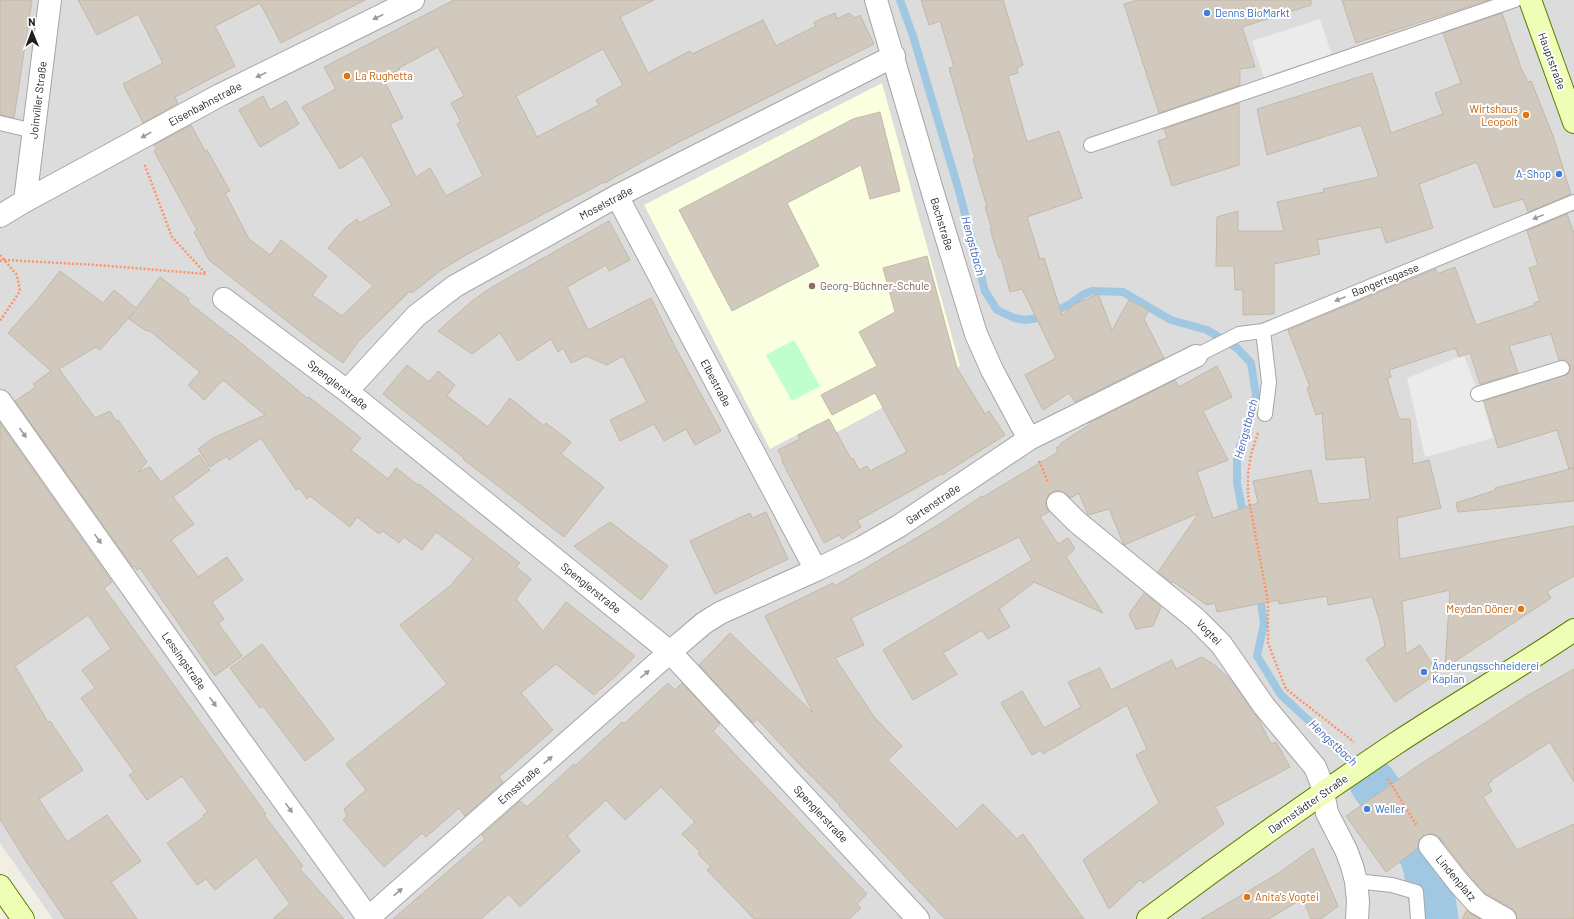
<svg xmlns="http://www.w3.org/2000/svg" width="1574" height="919" viewBox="0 0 1574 919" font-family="Barlow,sans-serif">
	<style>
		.residential { fill: #dddcdc }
		.education { fill: #f9ffdf }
		.park { fill: #befecf }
		.parking { fill: #ebebeb }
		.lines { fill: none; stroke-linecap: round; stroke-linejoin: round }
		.stream { stroke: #a1c8e2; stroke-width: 8 }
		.river { stroke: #a1c8e2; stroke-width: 47 }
		.building { fill: #d1c9bd; stroke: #c3b8a5; fill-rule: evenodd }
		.lane-casing { stroke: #a6a6a6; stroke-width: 16 }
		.street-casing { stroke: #a6a6a6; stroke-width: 24 }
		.secondary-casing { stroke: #587c00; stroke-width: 24 }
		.path { stroke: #ff9267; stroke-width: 2.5; stroke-dasharray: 2 2; stroke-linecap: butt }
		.lane { stroke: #fff; stroke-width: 14 }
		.street { stroke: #fff; stroke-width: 22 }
		.secondary { stroke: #eefeb4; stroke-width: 22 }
		.oneway { fill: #9a9a9a }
		.shop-dot { fill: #3f7fe0; stroke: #fff; stroke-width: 1.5 }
		.food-dot { fill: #e8710a; stroke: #fff; stroke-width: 1.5 }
		.education-dot { fill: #8d6e63; stroke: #fff; stroke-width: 1.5 }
		.labels { text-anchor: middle; stroke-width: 4; stroke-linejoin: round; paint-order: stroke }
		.shop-label { font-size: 11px; fill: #366cbe; stroke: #fff; text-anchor: start }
		.street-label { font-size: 11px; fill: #1f1f1f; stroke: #fff }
		.food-label { font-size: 11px; fill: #c56008; stroke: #fff; text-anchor: start }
		.education-label { font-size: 11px; fill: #785e54; stroke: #fff; text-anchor: start }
		.water-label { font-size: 12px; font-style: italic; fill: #4368b7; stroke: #fff }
	</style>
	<rect width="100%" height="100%" fill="#f1efe4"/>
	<path class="residential" d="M0 0H1574V919H53L0 843Z"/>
	<path class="education" d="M882 83 960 366 826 438 819 423 770 449 644 205Z"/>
	<path class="park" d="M794 340 820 386 792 401 766 355Z"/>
	<path class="parking" d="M1320 19 1332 56 1264 78 1252 41Z
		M1464 355 1476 388 1482 400 1493 438 1425 457 1407 378Z"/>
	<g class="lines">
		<path class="stream" d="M900 0 913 36 959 191 985 291 997 310 1014 318 1026 320 1044 317 1070 304 1084 294 1092 291 1123 292 1171 320 1207 330 1237 348 1251 363 1256 395 1248 425 1237 455V483L1244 518
			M1260 594 1264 624 1257 656 1281 695 1359 767 1373 783"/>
		<path class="river" d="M1373 783 1423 855 1427 869 1435 919"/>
	</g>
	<path class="building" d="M0 0H32L14 118 0 115Z
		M78 0H365L281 43 260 3 215 26 235 66 175 97 178 103 143 123 123 84 163 63 138 14 97 35Z
		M454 0H654L620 17 648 73 690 51 692 54 763 20 776 46 816 26 814 22 835 13 837 19 849 13 855 18 860 15 874 44 677 143 615 177 605 183 604 182 464 256 440 271 412 293 410 291 358 342 343 363 311 340 209 260 194 232 197 230 154 151 157 149 154 145 191 125 205 151 207 150 230 191 225 193 249 239 270 255 281 240 327 276 312 295 342 316 373 286 328 248 345 228 357 219 359 223 392 205 362 155 340 169 302 107 336 89 324 67ZM438 47 464 96 451 103 461 122 457 124 483 176 446 196 430 168 416 177 390 124 403 118 383 78 400 69 399 68ZM603 49 623 85 596 100 599 105 537 137 516 96Z
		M921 0H1003L1023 65 1017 68 1018 73 1008 76 1027 142 1059 131 1082 198 1027 217 1040 259 1044 258 1062 315 1075 304 1098 294 1112 330 1129 300 1149 310 1144 319 1164 358 1075 402 1069 393 1043 410 1025 375 1056 358 1022 289 1010 292 1001 258H999L990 229H992L985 207H987L973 159 975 158 949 68 954 67 940 21 929 25Z
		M1138 0H1311V5L1242 27 1255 67 1240 69V85L1159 113 1124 4Z
		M1342 0H1489L1356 43Z
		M1502 13 1521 68 1528 82 1531 81 1553 136 1571 194 1528 212 1523 199 1494 208 1477 162 1419 184 1433 228 1386 243 1381 227 1317 240 1320 254 1274 264V314L1243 315V290H1235L1234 266H1216L1217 217 1238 211V231H1284L1277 202 1324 192 1323 189 1379 177 1361 125 1267 155 1257 109 1372 73 1391 133 1443 114 1435 93 1461 83 1443 33Z
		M263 96 270 110 286 101 299 124 260 147 239 110Z
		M1239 103V165L1172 186 1158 141 1167 138 1164 129Z
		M880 112 900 191 870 199 861 165 787 203 819 266 732 311 679 210 853 119Z
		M1567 214 1574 233V468L1569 469 1557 430 1498 448 1484 401 1568 374 1570 370V365L1564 360H1559L1551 334 1509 346 1518 373 1480 384 1470 353 1459 357 1455 348 1389 370 1391 377 1387 378 1399 419H1410L1413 464 1429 460 1441 508 1397 518 1400 559 1574 526V576L1547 591 1551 598 1445 668 1450 590 1402 601 1406 654 1420 645 1438 673 1395 702 1366 659 1385 646 1380 622 1372 597 1328 605 1327 596 1279 604V600L1217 612 1215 603 1207 605 1172 581V583L1158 572 1199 513 1124 545 1109 509 1088 515 1079 493 1071 498 1061 491H1055L1049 494 1046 500V506L1049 512 1040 517 1058 544 1068 538 1075 549 1066 557 1103 613 1034 582 999 609 1010 627 988 639 982 630 943 653 957 674 913 700 883 650 1032 560 1019 537 851 618 864 645 835 658 875 718 902 746 888 760 957 829 983 804 1017 839 1023 834 1084 919H945L839 806 840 805 799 764 757 719 753 723 699 665 730 633 813 713 765 616 833 583 835 586 940 524 982 496 983 497 1058 452 1056 448 1061 445 1060 444 1090 424 1089 423 1175 380 1179 387 1217 366 1232 397 1203 411 1228 460 1197 472 1213 518 1258 503 1253 481 1311 470 1318 504 1370 499 1365 457 1326 460 1322 413 1316 415 1307 388 1310 387 1288 330 1436 269 1437 274 1455 267 1476 325 1535 305 1534 303 1540 301 1529 268 1538 265 1527 231Z
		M609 221 630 260 609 271 606 265 567 287 588 330 651 298 675 347 721 431 695 445 686 429 664 441 654 424 620 441 610 420 647 402 623 356 607 365 586 356 571 363 563 348 558 352 551 339 518 361 500 333 472 354 438 331 472 301 492 287Z
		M927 256 957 368 985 414 989 411 1005 435 942 475 941 474 857 521 861 527 842 539 839 535 824 543 782 461 783 460 778 450 800 439 798 435 829 419 851 459 853 458 859 470 867 466 870 471 907 452 875 393 832 415 821 395 877 366 859 332 895 312 883 268Z
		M60 271 103 303 114 290 136 308 160 277 189 299 188 302 231 336V335L307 398 309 397 361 438 351 450 388 479 396 468 418 485 419 484 520 563 516 567 531 579 516 599 543 631 566 602 635 656 618 674 594 695 556 664 521 693 553 730 499 777 503 782 465 816 459 808 426 837 422 833 384 867 343 820 347 816 344 809 366 790 346 764 447 684 400 625 450 586 473 559 436 532 422 550 404 537 399 543 383 531 379 534 357 517 350 527 310 496 307 499 299 488 296 490 261 438 229 460 227 456 210 467 198 449 213 438 265 415 223 380 204 400 188 385 200 372 150 331 145 330 129 319 134 312 100 350 96 347 59 369 95 418 110 411 116 421 118 420 147 462 138 472 150 467 161 482 199 455 210 470 173 497 194 524 171 540 198 577 227 557 243 580 212 602 224 619 218 623 242 656 215 676 140 568 137 570 134 566 133 567 15 401 36 387 33 384 51 371 8 333 37 300Z
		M407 365 429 382 438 371 455 385 447 396 488 427 510 398 544 426 546 423 571 442 561 454 604 487 564 537 463 459 464 458 383 394Z
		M0 423 112 582 104 588 266 814 264 815 303 866 300 869 344 919H273L290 904 256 857 215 890 206 879 197 885 167 843 204 817 203 815 208 812 182 776 147 800 129 775 134 772 81 698 95 688 82 670 111 649 88 615 15 666 48 722 50 721 83 770 39 799 67 842 107 815 141 861 111 882 137 919H65L24 858 0 819Z
		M1574 468V501L1458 512 1456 503 1496 490 1495 488Z
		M766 512 788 559 715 594 690 541 750 513 752 518Z
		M610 522 668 566 641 600 574 546Z
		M1144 593 1161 607 1153 626 1136 629 1129 614Z
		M262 644 334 739 305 761 263 706 260 708 230 668Z
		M1202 657 1216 666 1232 681 1258 718 1271 744 1276 742 1290 767 1215 807 1224 824 1143 883 1140 880 1109 909 1083 860 1159 803 1136 755 1147 749 1127 705 1043 754 1041 750 1032 755 1001 703 1022 691 1044 728 1081 707 1068 682 1100 668 1111 690 1172 660 1176 669Z
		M1574 669V782L1550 742 1491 780 1492 781 1488 784 1492 791 1483 797 1517 850 1574 824V919H1517L1516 913 1512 908 1485 893 1468 874 1440 838 1434 834H1428L1423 836 1418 842V848L1386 872 1346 816 1422 763 1527 696Z
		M668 683 675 690 682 683 720 724 713 731 867 894 857 904 861 908 849 919H754L707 870 711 867 698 854 700 852 682 834 695 822 661 787 625 820 606 800 567 836 580 851 520 907 509 894 481 919H393L485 839 482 835 520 801 527 807 574 764 575 766 622 722 624 724Z
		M1313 848 1338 906 1321 919H1311L1303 898 1269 919H1201L1279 873Z
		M1467 910 1471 914 1480 919H1462Z"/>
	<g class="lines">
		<defs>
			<path id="lane" d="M0 123 34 131
				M1091 145 1515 0
				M1263 331 1269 382 1265 414
				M1196 356 1239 334 1263 331 1574 202
				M1478 394 1562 368
				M1356 881 1392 885 1416 892 1418 919"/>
			<path id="street" d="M876 0 935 200 976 334 992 370 1029 439
				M617 196 816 570
				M25 201 50 0
				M0 216 25 201 220 95 413 0
				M224 299 347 391 670 652 918 919
				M347 391 416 316 455 286 617 196 894 56
				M0 401 232 729 369 919
				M1058 503 1077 522 1196 619 1221 644 1264 706 1315 767 1321 782 1327 813 1346 850 1352 866 1356 881 1358 901 1357 919
				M1430 846 1458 882 1477 903 1505 919
				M367 919 670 652 704 623 720 613 816 570 861 548 899 526 1029 439 1196 356"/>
			<path id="secondary" d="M1530 0 1574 122
				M0 886 23 919
				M1148 919C1229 858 1311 800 1395 744 1454 705 1515 670 1574 630"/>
		</defs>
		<use href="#lane" class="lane-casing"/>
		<use href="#street" class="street-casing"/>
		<use href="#secondary" class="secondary-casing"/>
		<path class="path" d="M0 255 17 275 20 291 0 321
			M0 261 5 260 97 265 206 274 172 237 144 163
			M1258 433 1251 454 1248 474V495L1268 602V643L1286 689 1354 742
			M1039 461 1048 482
			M1388 779 1417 826"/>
		<use href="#lane" class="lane"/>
		<use href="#street" class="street"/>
		<use href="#secondary" class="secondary"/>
	</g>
	<defs><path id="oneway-solid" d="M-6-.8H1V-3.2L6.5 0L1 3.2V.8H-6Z"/></defs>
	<g class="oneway">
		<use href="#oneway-solid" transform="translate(378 17) rotate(154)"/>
		<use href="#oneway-solid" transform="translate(261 75) rotate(154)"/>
		<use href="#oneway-solid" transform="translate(146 135) rotate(151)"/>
		<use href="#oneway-solid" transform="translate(1538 217) rotate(158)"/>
		<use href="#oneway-solid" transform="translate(1340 299) rotate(158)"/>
		<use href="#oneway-solid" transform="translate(23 433) rotate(55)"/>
		<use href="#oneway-solid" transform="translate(98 539) rotate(55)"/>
		<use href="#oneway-solid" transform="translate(645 674) rotate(-41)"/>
		<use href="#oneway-solid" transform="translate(213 702) rotate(55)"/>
		<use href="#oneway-solid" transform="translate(548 760) rotate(-41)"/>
		<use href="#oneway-solid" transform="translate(289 808) rotate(54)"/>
		<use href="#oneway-solid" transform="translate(398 892) rotate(-41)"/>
	</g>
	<g class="shop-dot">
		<circle cx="1207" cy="13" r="4"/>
		<circle cx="1559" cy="174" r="4"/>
		<circle cx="1424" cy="672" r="4"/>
		<circle cx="1367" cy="809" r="4"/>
	</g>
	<g class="food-dot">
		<circle cx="347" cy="76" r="4"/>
		<circle cx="1526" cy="115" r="4"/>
		<circle cx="1521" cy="609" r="4"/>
		<circle cx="1247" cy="897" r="4"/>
	</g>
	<circle class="education-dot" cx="812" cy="286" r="4"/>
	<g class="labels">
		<g class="shop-label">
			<text x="1215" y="17">Denns BioMarkt</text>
			<text x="1551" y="178" text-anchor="end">A-Shop</text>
			<text x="1432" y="670">Änderungsschneiderei<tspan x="1432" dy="13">Kaplan</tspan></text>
			<text x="1375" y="813">Weller</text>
		</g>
		<g class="street-label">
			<text transform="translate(1552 61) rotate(70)" y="4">Hauptstraße</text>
			<text transform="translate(38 100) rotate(-83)" y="4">Joinviller Straße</text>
			<text transform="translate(205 104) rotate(-28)" y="4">Eisenbahnstraße</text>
			<text transform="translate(606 203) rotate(-28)" y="4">Moselstraße</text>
			<text transform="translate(942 224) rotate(73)" y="4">Bachstraße</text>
			<text transform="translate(1385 280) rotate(-22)" y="4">Bangertsgasse</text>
			<text transform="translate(716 383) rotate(62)" y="4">Elbestraße</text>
			<text transform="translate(338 385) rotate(38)" y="4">Spenglerstraße</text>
			<text transform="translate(933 504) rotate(-34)" y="4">Gartenstraße</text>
			<text transform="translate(591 588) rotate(39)" y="4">Spenglerstraße</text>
			<text transform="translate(1209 632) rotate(46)" y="4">Vogtei</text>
			<text transform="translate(184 661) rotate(55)" y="4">Lessingstraße</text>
			<text transform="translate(519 785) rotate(-41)" y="4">Emsstraße</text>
			<text transform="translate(1308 804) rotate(-35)" y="4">Darmstädter Straße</text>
			<text transform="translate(821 814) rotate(47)" y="4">Spenglerstraße</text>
			<text transform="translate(1456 878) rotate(50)" y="4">Lindenplatz</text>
		</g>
		<g class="food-label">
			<text x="355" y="80">La Rughetta</text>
			<text x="1518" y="113" text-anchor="end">Wirtshaus<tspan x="1518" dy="13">Leopolt</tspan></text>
			<text x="1513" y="613" text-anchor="end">Meydan Döner</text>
			<text x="1255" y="901">Anita's Vogtei</text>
		</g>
		<g class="education-label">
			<text x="820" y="290">Georg-Büchner-Schule</text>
		</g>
		<g class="water-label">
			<text transform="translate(973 246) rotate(75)" y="4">Hengstbach</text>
			<text transform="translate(1246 429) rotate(-75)" y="4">Hengstbach</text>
			<text transform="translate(1333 743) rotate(43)" y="4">Hengstbach</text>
		</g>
	</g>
	<g transform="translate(32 32) rotate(359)" stroke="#ffffff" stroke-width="3" paint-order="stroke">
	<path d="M0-3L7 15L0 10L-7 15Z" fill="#1f1f1f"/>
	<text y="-6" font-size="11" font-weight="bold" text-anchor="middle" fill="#1f1f1f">N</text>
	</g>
</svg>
